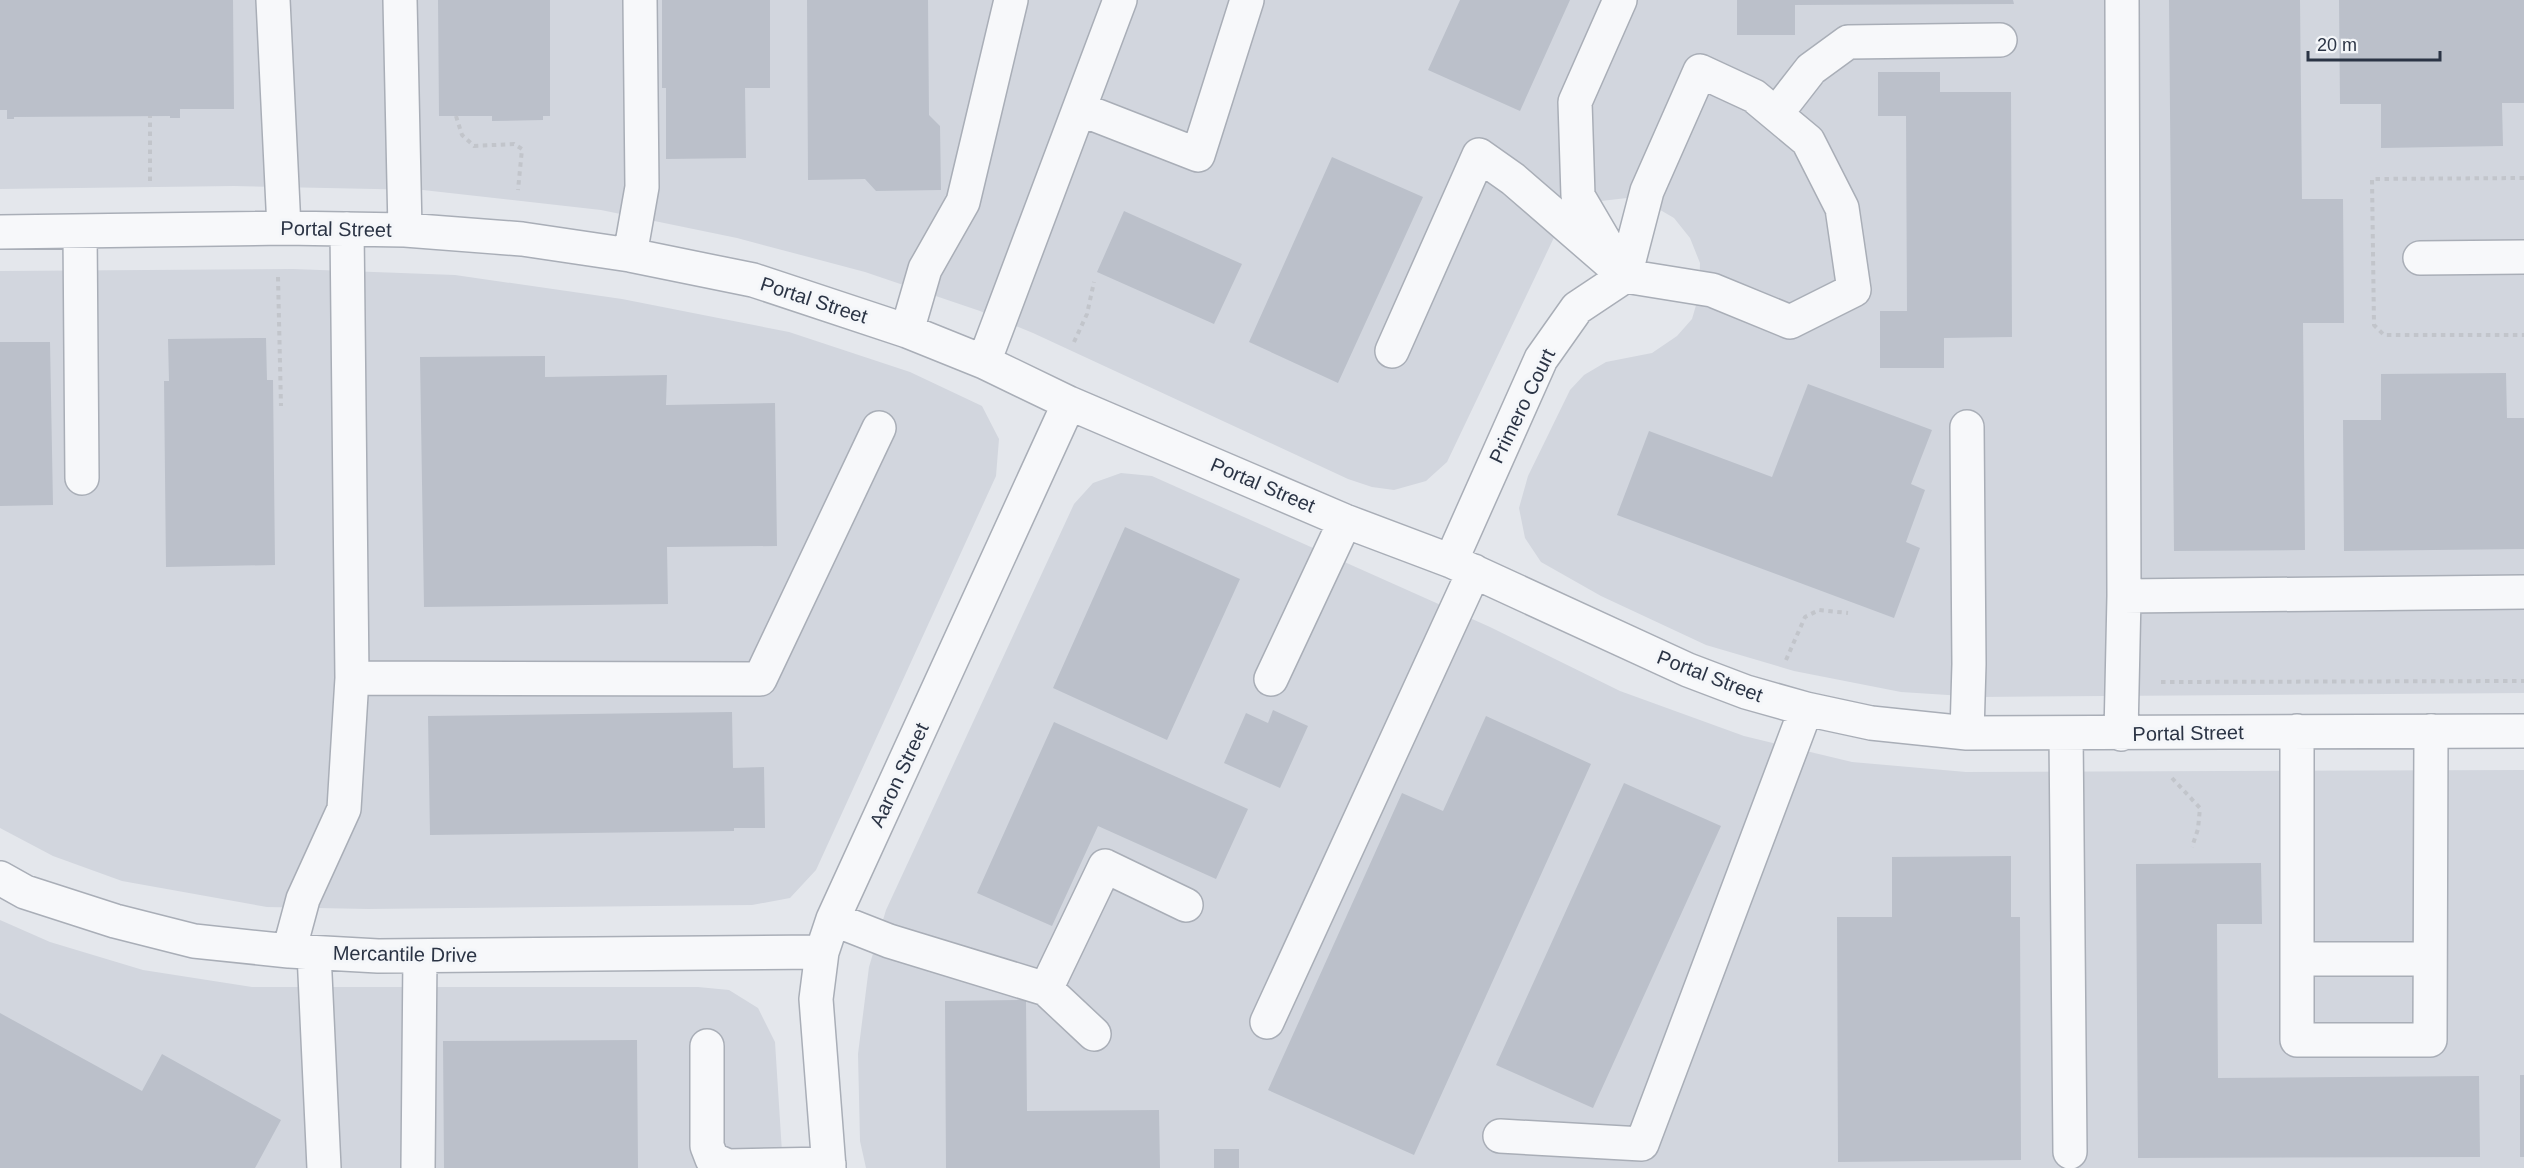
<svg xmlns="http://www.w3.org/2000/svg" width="2524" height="1168" viewBox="0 0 2524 1168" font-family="Helvetica,sans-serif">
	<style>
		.built { fill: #d2d6de }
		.building { fill: #bbc0ca }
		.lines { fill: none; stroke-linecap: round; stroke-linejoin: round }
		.minor-casing { stroke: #a9aeb7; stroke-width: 36 }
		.path { stroke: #c2c5cb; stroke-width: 4; stroke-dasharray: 4.5 4.5; stroke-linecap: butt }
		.minor { stroke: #f7f8fa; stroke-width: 33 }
		.labels { text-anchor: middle; stroke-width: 6; stroke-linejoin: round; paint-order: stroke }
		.street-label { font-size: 20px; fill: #2b3445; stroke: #f4f6f9 }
	</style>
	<rect width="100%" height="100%" fill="#e4e7ec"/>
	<path class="built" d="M0 0H2524V693L1979 697 1901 692 1794 671 1706 645 1601 596 1541 562 1525 538 1519 508 1528 476 1570 390 1584 375 1606 362 1652 353 1677 336 1692 319 1699 295 1700 263 1690 238 1674 218 1650 204 1627 198 1601 201 1578 210 1559 227 1447 462 1426 481 1394 490 1372 487 1348 479 1033 333 980 311 865 272 737 238 601 210 423 190 234 186 0 189Z
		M293 269 455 275 622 299 789 332 910 372 982 406 999 439 996 476 816 870 790 898 752 905 368 909 267 907 122 881 53 856 0 828V271Z
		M1121 473 1152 476 1490 627 1620 691 1744 736 1852 762 1966 772 2524 770V1168H866L860 1141 858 1054 869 967 886 910 1074 504 1093 483Z
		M0 920 50 942 143 970 252 987H698L729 990 758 1008 775 1042 783 1168H0Z"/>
	<path class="building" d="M0 0H233L234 109H180V118H170V116L14 117V119H7V110H0Z
		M438 0H550V116H543V120L492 121V116H439Z
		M662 0H770V88H745L746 158 666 159V88H662Z
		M807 0H928L929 115 940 126 941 190 876 191 865 179 808 180Z
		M1460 0H1570L1520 111 1428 70Z
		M1737 0H2013L2014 4 1795 5V35H1737Z
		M2169 0H2300L2302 199H2343L2344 323H2303L2305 550 2174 551Z
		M2339 0H2524V103H2502L2503 146 2381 148V104H2340Z
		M1878 72H1940V92H2011L2012 337 1944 338V368H1880V311H1907L1906 116H1878Z
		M1332 157 1423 197 1338 383 1249 342Z
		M1124 211 1242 264 1214 324 1097 272Z
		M266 338 267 380H273L275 565 166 567 164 381H169L168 339Z
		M0 342H50L53 505 0 506Z
		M545 356V377L667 375 666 405 775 403 777 546 667 547 668 604 424 607 420 357Z
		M2506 373 2507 418H2524V549L2344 551 2343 420H2381V374Z
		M1808 384 1932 430 1911 484 1925 490 1906 542 1920 548 1894 618 1617 515 1649 431 1772 477Z
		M1125 527 1240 579 1167 740 1053 688Z
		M1273 710 1308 726 1280 788 1224 763 1246 713 1268 723Z
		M732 712 733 768 764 767 765 828H734V831L430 835 428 716Z
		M1486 716 1591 764 1414 1155 1268 1090 1402 793 1443 811Z
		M1054 722 1248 809 1216 879 1098 826 1052 926 977 893Z
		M1624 783 1721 826 1593 1108 1496 1065Z
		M2011 856V917H2020L2021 1160 1838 1162 1837 917H1892V857Z
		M2261 863 2262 924H2217L2218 1078 2479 1076 2480 1157 2138 1158 2136 864Z
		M1026 1000 1027 1111 1159 1110 1160 1168H946L945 1001Z
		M0 1013 142 1091 162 1054 281 1120 255 1168H0Z
		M637 1040 638 1168H444L443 1041Z
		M2520 1075H2524V1157H2520Z
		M1214 1149H1239V1168H1214Z"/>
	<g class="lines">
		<defs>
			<path id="minor" d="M273 0 284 228
				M400 0 405 230
				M1700 71 1754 96 1808 141 1842 208 1854 290 1790 322 1712 290 1625 276 1647 191Z
				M1080 109 1198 155 1247 0
				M1776 114 1811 69 1848 42 2000 40
				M347 229 352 678 760 679 879 428
				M80 231 82 478
				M0 232 284 228 405 230 522 239 630 255 753 280 907 331 984 362 1069 403 1345 521 1451 561 1688 670 1746 692 1806 709 1871 723 1967 733 2524 731
				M1612 254 1578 196 1575 102 1620 0
				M630 255 642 187 640 0
				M2420 258 2524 257
				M907 331 925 269 963 202 1011 0
				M1392 351 1479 155 1513 179 1625 276
				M984 362 1120 0
				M1967 427 1969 664 1967 733
				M1451 561 1541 359 1577 308 1625 276
				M2124 596 2524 592
				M1271 679 1345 521
				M2297 731V1040H2430L2431 731
				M2066 733 2070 1152
				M2121 734 2124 596 2122 0
				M0 878 25 892 115 921 194 941 289 951 378 956 822 952
				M833 919 889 941 1046 989 1105 866 1186 905
				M289 951 303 899 344 809 352 678
				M314 953 324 1168
				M2297 959H2430
				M1046 989 1094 1034
				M1267 1022 1474 571
				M707 1046V1146L712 1159 728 1166 829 1164
				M1500 1136 1642 1144 1806 709
				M418 1168 420 956
				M829 1168 816 999 822 952 833 919 1069 403"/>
		</defs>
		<use href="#minor" class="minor-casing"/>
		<path class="path" d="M456 116 462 135 474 146 514 144 522 149 518 190
			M2524 178 2372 179 2374 325 2384 335H2524
			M150 181V116
			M278 277 281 406
			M1074 342 1087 314 1094 282
			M1786 660 1805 617 1819 610 1848 613
			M2161 682 2524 681
			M2172 778 2200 808 2198 829 2192 847"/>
		<use href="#minor" class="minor"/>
	</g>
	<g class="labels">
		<g class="street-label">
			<text transform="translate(336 229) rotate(1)" y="7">Portal Street</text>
			<text transform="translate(814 300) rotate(18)" y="7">Portal Street</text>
			<text transform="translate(1522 406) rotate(-64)" y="7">Primero Court</text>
			<text transform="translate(1263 485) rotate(23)" y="7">Portal Street</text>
			<text transform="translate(1710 676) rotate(21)" y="7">Portal Street</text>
			<text transform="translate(2188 733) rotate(-1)" y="7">Portal Street</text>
			<text transform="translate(899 775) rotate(-65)" y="7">Aaron Street</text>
			<text transform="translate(405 954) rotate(1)" y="7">Mercantile Drive</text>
		</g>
	</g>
	<path d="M2308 51v9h132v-9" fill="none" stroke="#2b3445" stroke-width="3"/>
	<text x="2317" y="51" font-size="18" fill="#2b3445" stroke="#f4f6f9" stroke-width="4.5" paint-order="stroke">20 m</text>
</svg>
